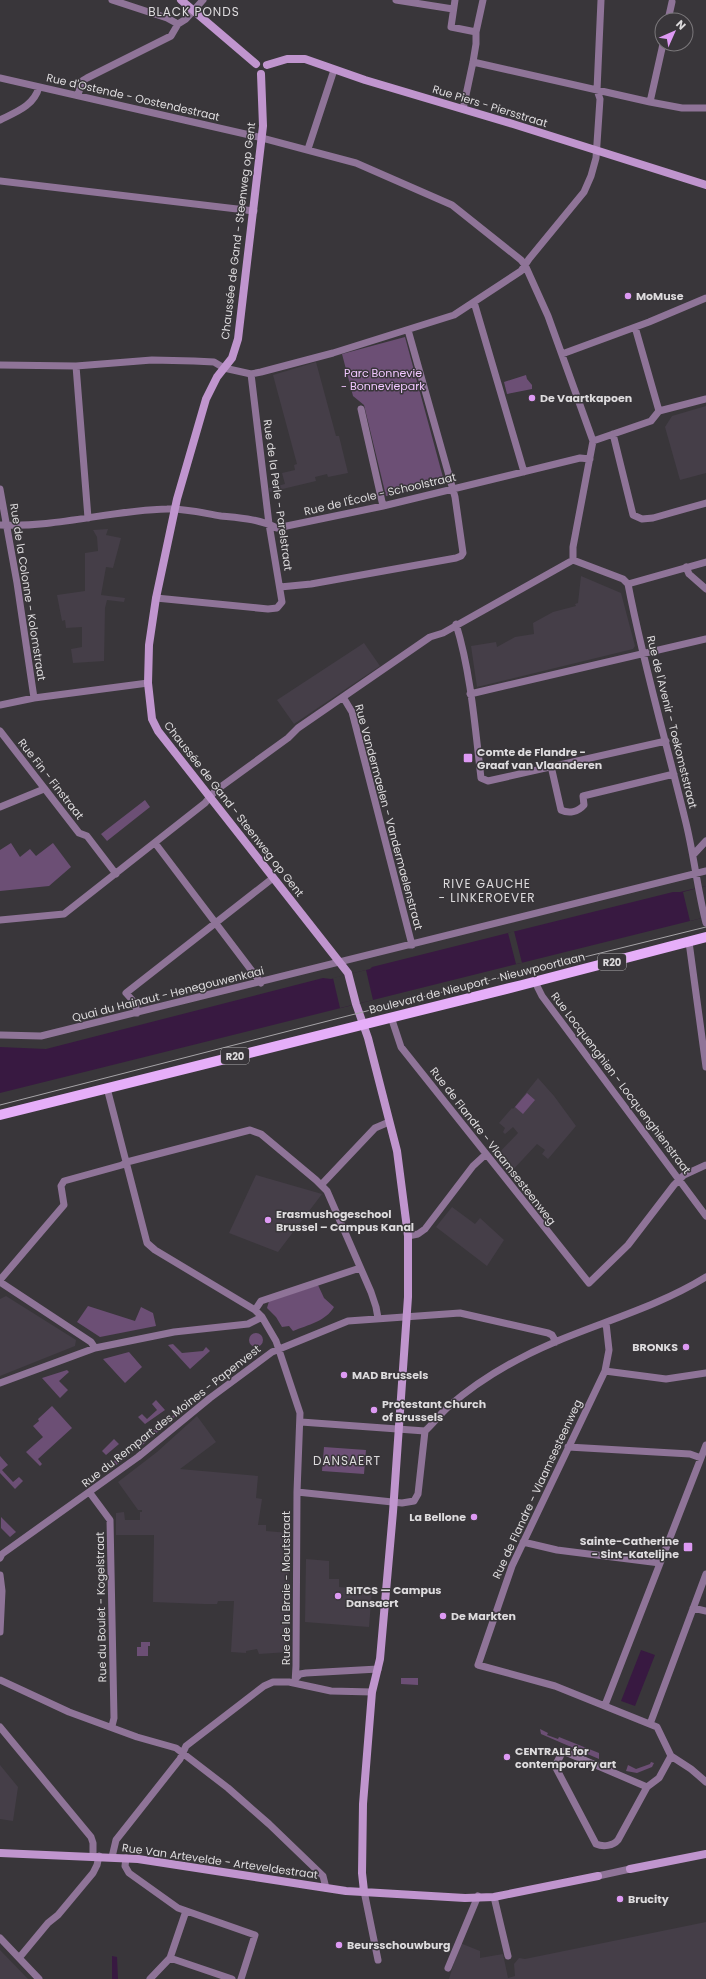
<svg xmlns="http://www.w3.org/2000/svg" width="706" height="1979" viewBox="0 0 706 1979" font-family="Poppins,sans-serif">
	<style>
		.built { fill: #453e48 }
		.green { fill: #6c4f75 }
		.water { fill: #381941 }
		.pier { fill: #39363a }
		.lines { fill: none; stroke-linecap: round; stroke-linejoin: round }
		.street { stroke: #8f7498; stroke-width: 7 }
		.secondary { stroke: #c095ce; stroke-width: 8 }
		.primary { stroke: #e6aef9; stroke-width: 10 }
		.tram { stroke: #a6a4a7; stroke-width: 1 }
		.poi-dot { fill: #dd99f3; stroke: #39363a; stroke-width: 1.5 }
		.labels { text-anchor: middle; stroke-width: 3; stroke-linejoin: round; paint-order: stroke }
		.shield { fill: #39363a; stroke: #acaaac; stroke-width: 1 }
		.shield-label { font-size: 10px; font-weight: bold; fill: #dddbdd }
		.street-label { font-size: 11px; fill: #dddbdd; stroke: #39363a }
		.poi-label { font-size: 11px; font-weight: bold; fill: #dddbdd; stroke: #39363a; text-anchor: start }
		.park-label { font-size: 11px; fill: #f1c7ff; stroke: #39363a }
		.neighbourhood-label { font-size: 12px; letter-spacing: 1px; fill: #dddbdd; stroke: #39363a }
	</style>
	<rect width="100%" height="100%" fill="#39363a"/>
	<path class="built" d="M316 362 336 436H339L348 473 328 477 327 474 315 477 316 481 270 492 269 488 285 484 282 473 295 470 294 465 297 464 273 375Z
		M706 406V473L680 480 665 427 672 416Z
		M108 529 106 535 121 538 113 568 106 567 101 595 125 598 124 602 107 600 105 608 104 661 73 663 71 649 82 647V627L66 628 65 620 62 621 57 595 85 591V553L98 551 97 537 93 530Z
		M581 576 621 593 635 646 633 649 477 687 471 646 496 642 497 647 515 637 534 634 533 623 553 612 576 606 575 604 578 603Z
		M364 643 380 666 294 724 277 700Z
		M538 1078 554 1096 576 1126 548 1159 542 1154 545 1150 537 1144 509 1174 495 1157 518 1133 513 1127 505 1134 503 1132 505 1128 499 1123 512 1108 513 1109Z
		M256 1175 322 1194 278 1252 229 1233Z
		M452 1207 475 1224 480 1218 504 1240 487 1266 436 1227Z
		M6 1296 76 1340 75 1346 0 1376V1299Z
		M197 1416 216 1442 180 1469 258 1476 256 1498 262 1499 258 1525H266V1531L289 1533 288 1652 259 1654 257 1649 246 1651V1653L231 1652 234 1601H218L217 1604H204L153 1602 154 1535H116V1513L124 1512 125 1520H140V1512H142V1510H138L118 1482 157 1452Z
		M306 1559 329 1561V1579H339V1587L372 1590 369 1627 305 1622Z
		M0 1765 18 1787 13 1821 0 1819Z
		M706 1922V1979H449L460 1943 480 1951V1958L503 1954 508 1978 515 1976 514 1964 519 1958 525 1959Z
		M0 1950 28 1979H0Z"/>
	<path class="green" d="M405 337 444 481 442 484 386 496 364 405 353 396 342 354Z
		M526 375 527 379 532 385V389L507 394 504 382Z
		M145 800 150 807 107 841 101 834Z
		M11 843 20 857 30 849 36 856 53 843 71 867 49 886 0 891V850Z
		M527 1093 535 1100 523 1114 515 1107Z
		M318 1285 324 1298 334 1307C326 1321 308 1325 293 1331L289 1326 282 1327 276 1317 267 1308 269 1301Z
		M88 1306 135 1321 141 1307 153 1313 156 1326 100 1337 77 1322Z
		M249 1340a7 7 0 1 1 14 0a7 7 0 1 1-14 0Z
		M173 1344 182 1353 203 1351 206 1347 210 1351 190 1369 168 1345Z
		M129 1352 142 1367 125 1383 103 1359Z
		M67 1370 69 1372 59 1381 68 1390 60 1398 42 1378Z
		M156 1400 165 1410 145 1424 138 1417 142 1414 147 1419 157 1410 152 1404Z
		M52 1406 72 1428 38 1459 42 1464 40 1466 26 1452 43 1437 33 1426 39 1421 38 1419Z
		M175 1414 176 1416 138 1449 135 1445Z
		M114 1439 119 1444 106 1455 102 1451Z
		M324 1447 366 1450 364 1474 322 1471Z
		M126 1452 129 1455 109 1471 106 1467Z
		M0 1456 8 1465 2 1470 13 1482 19 1477 23 1481 15 1489 0 1473Z
		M1 1517 16 1532 10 1537 1 1528Z
		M141 1642H150V1646H148V1656H137V1647H141Z
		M401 1678H418V1685L401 1684Z
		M540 1729 548 1733 547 1735 558 1739 559 1737 599 1753V1759L541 1734Z
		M651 1762 654 1763 652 1767 637 1773 626 1771 628 1765 636 1769 650 1764Z"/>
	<path class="water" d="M706 886V917L0 1093V1047L46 1049 323 978 331 979 370 969 372 967 673 892H680Z
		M641 1650 655 1655 635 1706 621 1701Z
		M112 1956 117 1957 118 1979H112Z"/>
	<path class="pier" d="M706 886V917L690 921 683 892Z
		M514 931 522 963 516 964 508 933Z
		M366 970 373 1000 340 1008 333 978Z"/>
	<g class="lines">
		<path class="street" d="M112 0 167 18 178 24
			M396 0 453 9
			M455 0 451 27 476 32
			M668 20 672 2
			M473 62 650 102 682 108H706
			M0 78 254 136 356 163 452 205 521 260 525 265 548 316 593 441 573 547V560
			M78 95 82 81 87 78 171 36 178 24 186 19 203 0
			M650 102 663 44
			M463 109 473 62 476 44V32L483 0
			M0 120C16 112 34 106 39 87
			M308 149 334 70
			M0 181 254 211
			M474 302 524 472
			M635 327 659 411
			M562 354 649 322 706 298
			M0 365 76 366 152 360 194 361 214 362 224 368 251 374 261 372 333 353 454 315 521 271 529 259 584 192 591 176 596 158 600 99 597 90 601 0
			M76 366 88 518
			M361 409 383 506
			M613 434 633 515 642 519 653 518 706 503
			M593 441 651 421 659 411 706 399
			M0 489 17 583 34 698
			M0 525C56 528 111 510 167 509 184 508 203 513 221 516 241 518 259 519 277 528L383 506 580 458 590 459
			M686 567 689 574 706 589
			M628 584C643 663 666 741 685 819 694 854 697 888 706 923
			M628 584 706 562
			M280 587 311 584 456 558 461 556 463 553 455 497 408 330
			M156 598 268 609 277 608 282 602 269 524 251 374
			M456 624C471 673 475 727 481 778L488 781 666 741
			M470 694 706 639
			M343 697 352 712 412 945
			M0 705 34 698 148 683
			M0 731 79 833 87 836 116 874
			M551 766 561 810C569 814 578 812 584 805L583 796 674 774
			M0 807 44 789
			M155 843 261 983
			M693 855 706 841
			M0 920 64 914 205 803 215 791 288 738 298 728 430 637 443 633 573 560 623 579 628 584
			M689 942 706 1067
			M535 982 542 996 706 1216
			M137 1013 135 1003 126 993 273 878
			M391 1017 401 1047 589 1283 628 1245 674 1185 684 1175 706 1165
			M1 1035 41 1036 706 871
			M107 1088 147 1243 155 1250 255 1310 262 1317 276 1341 300 1413 297 1492 296 1666 295 1683
			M322 1184 375 1128 389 1122
			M408 1236 418 1234 425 1229 473 1166 485 1155
			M0 1280 64 1205 61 1186 64 1181 122 1165 127 1162 250 1130 261 1134 316 1180 327 1191 371 1292 376 1307 378 1318
			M0 1282 91 1342 95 1348
			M255 1310 261 1301 360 1268
			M606 1323 609 1350 605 1371 512 1566 478 1665 555 1686 657 1727 671 1756 691 1769 706 1782
			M605 1371 666 1379 706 1373
			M0 1383 95 1348 174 1332 248 1324 262 1317
			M425 1431C433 1424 440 1414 448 1407 479 1380 517 1358 555 1342 605 1321 659 1306 706 1277
			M568 1447 690 1454 701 1458
			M297 1492 402 1503 414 1501 418 1494 425 1431 301 1422
			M90 1493 110 1520 114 1718 112 1726
			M523 1542 557 1550 660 1563
			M0 1558 2 1554 138 1457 210 1398 272 1352 348 1321 460 1313 548 1333 552 1335 556 1342
			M0 1575 2 1591 0 1632
			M693 1608 706 1611
			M296 1678 300 1674 306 1673 378 1669
			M0 1680 69 1712 137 1737 176 1748 228 1788 269 1824 323 1876 326 1888
			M605 1705 706 1445
			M650 1724 706 1574
			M0 1727 91 1837 93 1843V1856
			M647 1787 563 1751 555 1766 596 1844C603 1847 613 1846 618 1840L647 1787 659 1778 671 1756
			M112 1857 116 1840 180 1759 186 1746 264 1686 273 1682H289L331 1691 372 1692
			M126 1858 125 1866 129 1873 178 1908 255 1935 241 1979
			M598 1876 630 1869
			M364 1891 378 1960
			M494 1897 508 1956
			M0 1938 39 1979
			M19 1958 48 1923 58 1915 93 1873 97 1865 99 1856
			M170 1958 232 1979
			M448 1968 478 1896
			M150 1979 170 1958 186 1911"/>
		<path class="secondary" d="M181 0 256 64
			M267 65 287 59H305L365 80 513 124 706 185
			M261 74 263 126 238 339 232 358 217 377 206 399 177 499 156 598 149 645 148 683 152 719 158 731 348 973 356 1004 368 1038 397 1151 408 1236V1297L393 1512 380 1659 372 1692 363 1804 362 1873 364 1891
			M0 1853 138 1859 346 1891 465 1898 494 1897 598 1876
			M630 1869 706 1854"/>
		<path class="primary" d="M0 1115 522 985 706 937"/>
		<path class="tram" d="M0 1105 398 1003 706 927"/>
	</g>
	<g class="poi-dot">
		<circle cx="628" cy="296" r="4"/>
		<circle cx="532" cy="398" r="4"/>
		<rect x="463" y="753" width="10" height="10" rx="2"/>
		<circle cx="268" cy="1220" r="4"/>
		<circle cx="686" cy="1347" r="4"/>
		<circle cx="344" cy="1375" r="4"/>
		<circle cx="374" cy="1410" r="4"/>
		<circle cx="474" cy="1517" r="4"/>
		<rect x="683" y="1542" width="10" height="10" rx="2"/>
		<circle cx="338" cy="1596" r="4"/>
		<circle cx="443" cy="1616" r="4"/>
		<circle cx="507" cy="1757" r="4"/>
		<circle cx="620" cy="1899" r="4"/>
		<circle cx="339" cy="1945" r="4"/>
	</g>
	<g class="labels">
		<g class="shield">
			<rect x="598" y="954" width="28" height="16" rx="3"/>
			<rect x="221" y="1048" width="28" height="16" rx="3"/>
		</g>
		<g class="shield-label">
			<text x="612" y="966">R20</text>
			<text x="235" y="1060">R20</text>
		</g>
		<g class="street-label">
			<text transform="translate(133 97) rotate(13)" y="4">Rue d'Ostende - Oostendestraat</text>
			<text transform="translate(490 106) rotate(17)" y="4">Rue Piers - Piersstraat</text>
			<text transform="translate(238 231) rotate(-83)" y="4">Chaussée de Gand - Steenweg op Gent</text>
			<text transform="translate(380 494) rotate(-13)" y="4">Rue de l'École - Schoolstraat</text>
			<text transform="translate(278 495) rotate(82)" y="4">Rue de la Perle - Parelstraat</text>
			<text transform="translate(28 592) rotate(81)" y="4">Rue de la Colonne - Kolomstraat</text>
			<text transform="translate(672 722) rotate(76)" y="4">Rue de l'Avenir - Toekomststraat</text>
			<text transform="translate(51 779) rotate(52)" y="4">Rue Fin - Finstraat</text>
			<text transform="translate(234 809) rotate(52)" y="4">Chaussée de Gand - Steenweg op Gent</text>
			<text transform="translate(389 817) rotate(75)" y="4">Rue Vandermaelen - Vandermaelenstraat</text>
			<text transform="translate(477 983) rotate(-14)" y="4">Boulevard de Nieuport - Nieuwpoortlaan</text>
			<text transform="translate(168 994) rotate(-14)" y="4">Quai du Hainaut - Henegouwenkaai</text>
			<text transform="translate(621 1083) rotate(53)" y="4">Rue Locquenghien - Locquenghienstraat</text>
			<text transform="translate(493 1146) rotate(52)" y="4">Rue de Flandre - Vlaamsesteenweg</text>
			<text transform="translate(171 1416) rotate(-38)" y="4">Rue du Rempart des Moines - Papenvest</text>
			<text transform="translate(537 1489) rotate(-65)" y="4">Rue de Flandre - Vlaamsesteenweg</text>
			<text transform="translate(286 1588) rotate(-90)" y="4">Rue de la Braie - Moutstraat</text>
			<text transform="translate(101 1607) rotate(-91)" y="4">Rue du Boulet - Kogelstraat</text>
			<text transform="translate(220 1861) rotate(8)" y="4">Rue Van Artevelde - Arteveldestraat</text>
		</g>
		<g class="poi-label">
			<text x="636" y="300">MoMuse</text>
			<text x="540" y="402">De Vaartkapoen</text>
			<text x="477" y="756">Comte de Flandre -<tspan x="477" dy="13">Graaf van Vlaanderen</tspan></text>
			<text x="276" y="1218">Erasmushogeschool<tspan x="276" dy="13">Brussel – Campus Kanal</tspan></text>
			<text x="678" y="1351" text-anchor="end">BRONKS</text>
			<text x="352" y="1379">MAD Brussels</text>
			<text x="382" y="1408">Protestant Church<tspan x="382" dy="13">of Brussels</tspan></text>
			<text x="466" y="1521" text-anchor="end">La Bellone</text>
			<text x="679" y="1545" text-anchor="end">Sainte-Catherine<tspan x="679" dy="13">- Sint-Katelijne</tspan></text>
			<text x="346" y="1594">RITCS — Campus<tspan x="346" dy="13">Dansaert</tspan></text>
			<text x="451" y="1620">De Markten</text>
			<text x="515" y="1755">CENTRALE for<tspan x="515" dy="13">contemporary art</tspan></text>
			<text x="628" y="1903">Brucity</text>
			<text x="347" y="1949">Beursschouwburg</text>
		</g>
		<g class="park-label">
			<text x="383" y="377">Parc Bonnevie<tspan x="383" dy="13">- Bonneviepark</tspan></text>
		</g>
		<g class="neighbourhood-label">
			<text x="194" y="16">BLACK PONDS</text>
			<text x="487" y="888">RIVE GAUCHE<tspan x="487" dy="14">- LINKEROEVER</tspan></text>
			<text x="347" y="1465">DANSAERT</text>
		</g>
	</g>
	<g transform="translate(674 32) rotate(45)"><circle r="19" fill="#39363a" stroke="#7b787b"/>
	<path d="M0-3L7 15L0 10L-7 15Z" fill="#dd99f3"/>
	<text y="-6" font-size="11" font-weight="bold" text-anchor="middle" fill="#dddbdd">N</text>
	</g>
</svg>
